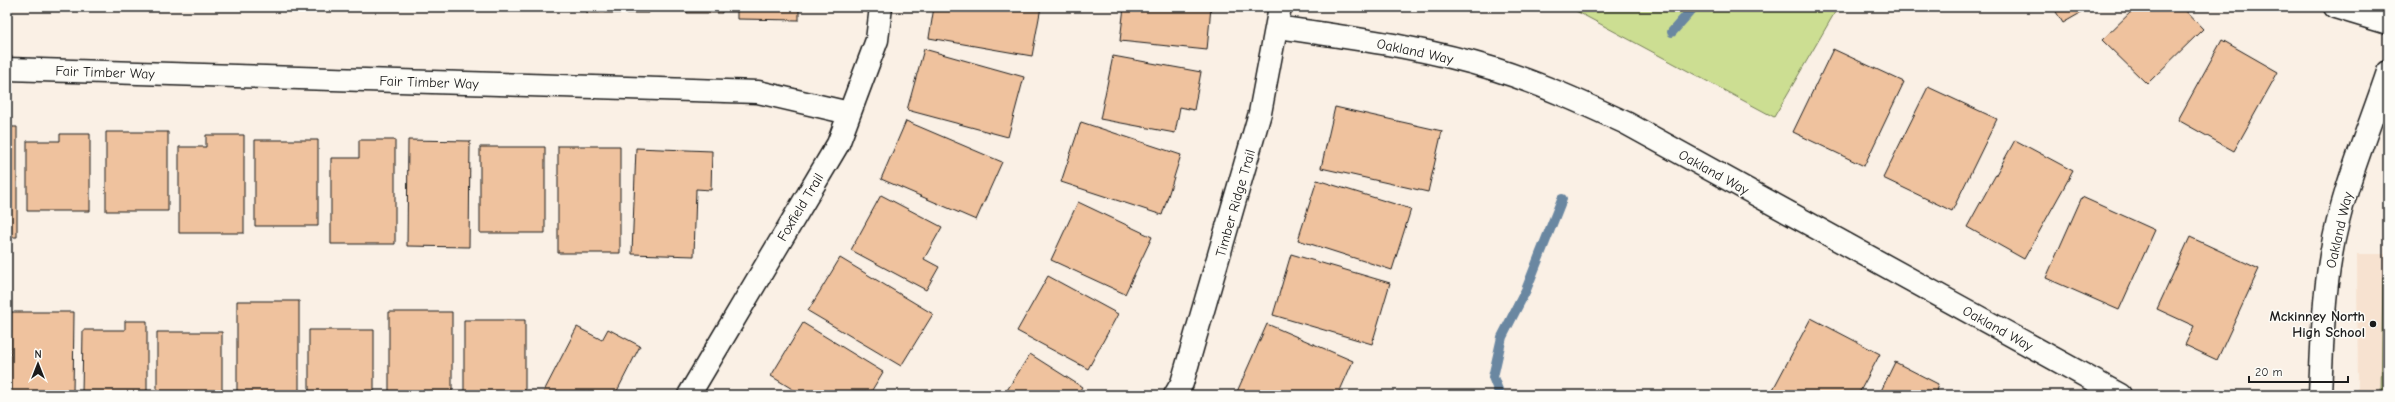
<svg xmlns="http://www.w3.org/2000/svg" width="2395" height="402" viewBox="0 0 2395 402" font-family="'Comic Neue',sans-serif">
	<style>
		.built { fill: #f7e2d0 }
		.green { fill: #ccde92; stroke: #747d57 }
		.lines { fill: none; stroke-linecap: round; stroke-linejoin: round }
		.stream { stroke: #6a87a1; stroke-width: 10 }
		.building { fill: #efc29e; stroke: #1c1c1c }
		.minor-casing { stroke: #1c1c1c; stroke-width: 25 }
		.minor { stroke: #fdfcf7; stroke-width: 22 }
		.poi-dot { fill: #1c1c1c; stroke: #fdfcf7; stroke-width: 1.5 }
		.labels { text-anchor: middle; stroke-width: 3; stroke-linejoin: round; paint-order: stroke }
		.street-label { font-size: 14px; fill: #1c1c1c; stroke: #fdfcf7 }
		.poi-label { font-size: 14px; font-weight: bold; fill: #1c1c1c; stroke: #fdfcf7; text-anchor: end }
	</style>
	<rect width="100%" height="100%" fill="#faf0e5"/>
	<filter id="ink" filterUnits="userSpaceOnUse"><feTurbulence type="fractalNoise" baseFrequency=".025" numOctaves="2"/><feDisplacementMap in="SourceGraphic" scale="8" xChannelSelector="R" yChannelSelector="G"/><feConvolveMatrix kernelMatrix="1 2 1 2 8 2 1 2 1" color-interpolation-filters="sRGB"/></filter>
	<g filter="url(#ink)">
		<path class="built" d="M2357 254H2388V395H2358Z"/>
		<path class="green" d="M1576 7H1838L1774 117 1576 11Z
			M2383 278H2388V395H2381Z"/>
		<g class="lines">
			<path class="stream" d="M1672 32 1694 7
				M1500 395 1493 377 1502 337 1526 290 1562 199"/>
		</g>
		<path class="building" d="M587 7H649V13H587Z
			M687 7H722V13H687Z
			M737 7H799V20L737 19Z
			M934 7H1041L1032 56 929 38Z
			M1124 7H1211L1207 50 1120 41Z
			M2053 7H2091L2063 23Z
			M2136 7H2182L2203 29 2147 84 2102 40Z
			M2222 40 2278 72 2234 151 2178 120Z
			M924 49 1024 77 1008 137 907 110Z
			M1833 49 1904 82 1864 166 1793 132Z
			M1113 56 1201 72 1194 110 1180 107 1175 133 1100 119Z
			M1928 87 1997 119 1952 211 1883 178Z
			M1335 107 1442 131 1428 192 1321 168Z
			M906 121 1002 162 976 220 881 179Z
			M1081 122 1181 155 1162 215 1061 182Z
			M7 127H17V237H7Z
			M106 132H168V211H106Z
			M60 134H90V211H27V141H60Z
			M206 135H244V233H179V147H206Z
			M255 140H318V226H255Z
			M359 140H395V244H331V158H359Z
			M408 140 470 141 469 247 407 246Z
			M2015 140 2073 171 2024 259 1967 227Z
			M558 146H620V253H558Z
			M480 147H545V233H480Z
			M636 148 712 151 711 190 696 189 694 256 632 254Z
			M1317 180 1411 209 1392 270 1298 240Z
			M881 195 942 227 924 259 939 267 926 290 851 250Z
			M2082 197 2155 230 2119 310 2046 278Z
			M1078 202 1152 237 1125 294 1051 260Z
			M2190 237 2259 269 2217 360 2185 345 2194 326 2157 309Z
			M1291 254 1390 283 1372 344 1273 315Z
			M840 258 933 314 901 366 808 311Z
			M1048 276 1118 314 1088 369 1017 331Z
			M237 301H299V395H237Z
			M11 312H74L73 395H10Z
			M389 312H452V395H389Z
			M1811 318 1880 354 1858 395H1770Z
			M464 320H525V395H464Z
			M125 321H147V395H82L83 330H125Z
			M803 323 883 372 869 395H802L771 376Z
			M1267 324 1353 361 1338 395 1236 394Z
			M577 327 602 340 608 329 640 346 615 395H542Z
			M309 330H374V395H309Z
			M157 332H222V395H157Z
			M1030 354 1082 387 1077 395H1004Z
			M1895 362 1938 384 1935 395H1879Z"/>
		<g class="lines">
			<defs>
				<path id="minor" d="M2335 7 2388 23
					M1278 27C1350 38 1424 47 1494 69 1539 83 1583 103 1626 123L2120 395
					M7 69 758 92 849 113
					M689 395 838 144 877 40 881 7
					M1175 395 1182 383 1260 113 1280 7
					M2320 395C2322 348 2323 302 2331 255 2341 193 2368 132 2388 72"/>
			</defs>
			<use href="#minor" class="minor-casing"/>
			<use href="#minor" class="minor"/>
		</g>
	</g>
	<circle class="poi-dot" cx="2373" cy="324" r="4"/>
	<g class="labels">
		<g class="street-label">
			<text transform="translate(1415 51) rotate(12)" y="5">Oakland Way</text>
			<text transform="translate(105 72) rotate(2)" y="5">Fair Timber Way</text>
			<text transform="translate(429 82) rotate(2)" y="5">Fair Timber Way</text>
			<text transform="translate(1714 172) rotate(29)" y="5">Oakland Way</text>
			<text transform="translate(1235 203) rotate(-74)" y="5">Timber Ridge Trail</text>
			<text transform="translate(800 207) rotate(-59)" y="5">Foxfield Trail</text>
			<text transform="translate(2339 230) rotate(-77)" y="5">Oakland Way</text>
			<text transform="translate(1998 328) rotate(29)" y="5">Oakland Way</text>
		</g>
		<g class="poi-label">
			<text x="2365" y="321">Mckinney North<tspan x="2365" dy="16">High School</tspan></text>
		</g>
	</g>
	<rect width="2395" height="402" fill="none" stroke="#fdfcf7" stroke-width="24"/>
	<rect x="12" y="12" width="2371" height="378" fill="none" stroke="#1c1c1c" stroke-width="1.5" filter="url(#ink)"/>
	<g transform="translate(38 364)" stroke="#fdfcf7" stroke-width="3" paint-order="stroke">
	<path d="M0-3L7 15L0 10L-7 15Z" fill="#1c1c1c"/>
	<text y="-6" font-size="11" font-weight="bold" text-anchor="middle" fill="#1c1c1c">N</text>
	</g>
	<path d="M2249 376v6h99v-6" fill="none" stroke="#1c1c1c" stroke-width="2"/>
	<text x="2255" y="376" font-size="12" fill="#1c1c1c" stroke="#fdfcf7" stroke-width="3" paint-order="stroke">20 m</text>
</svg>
